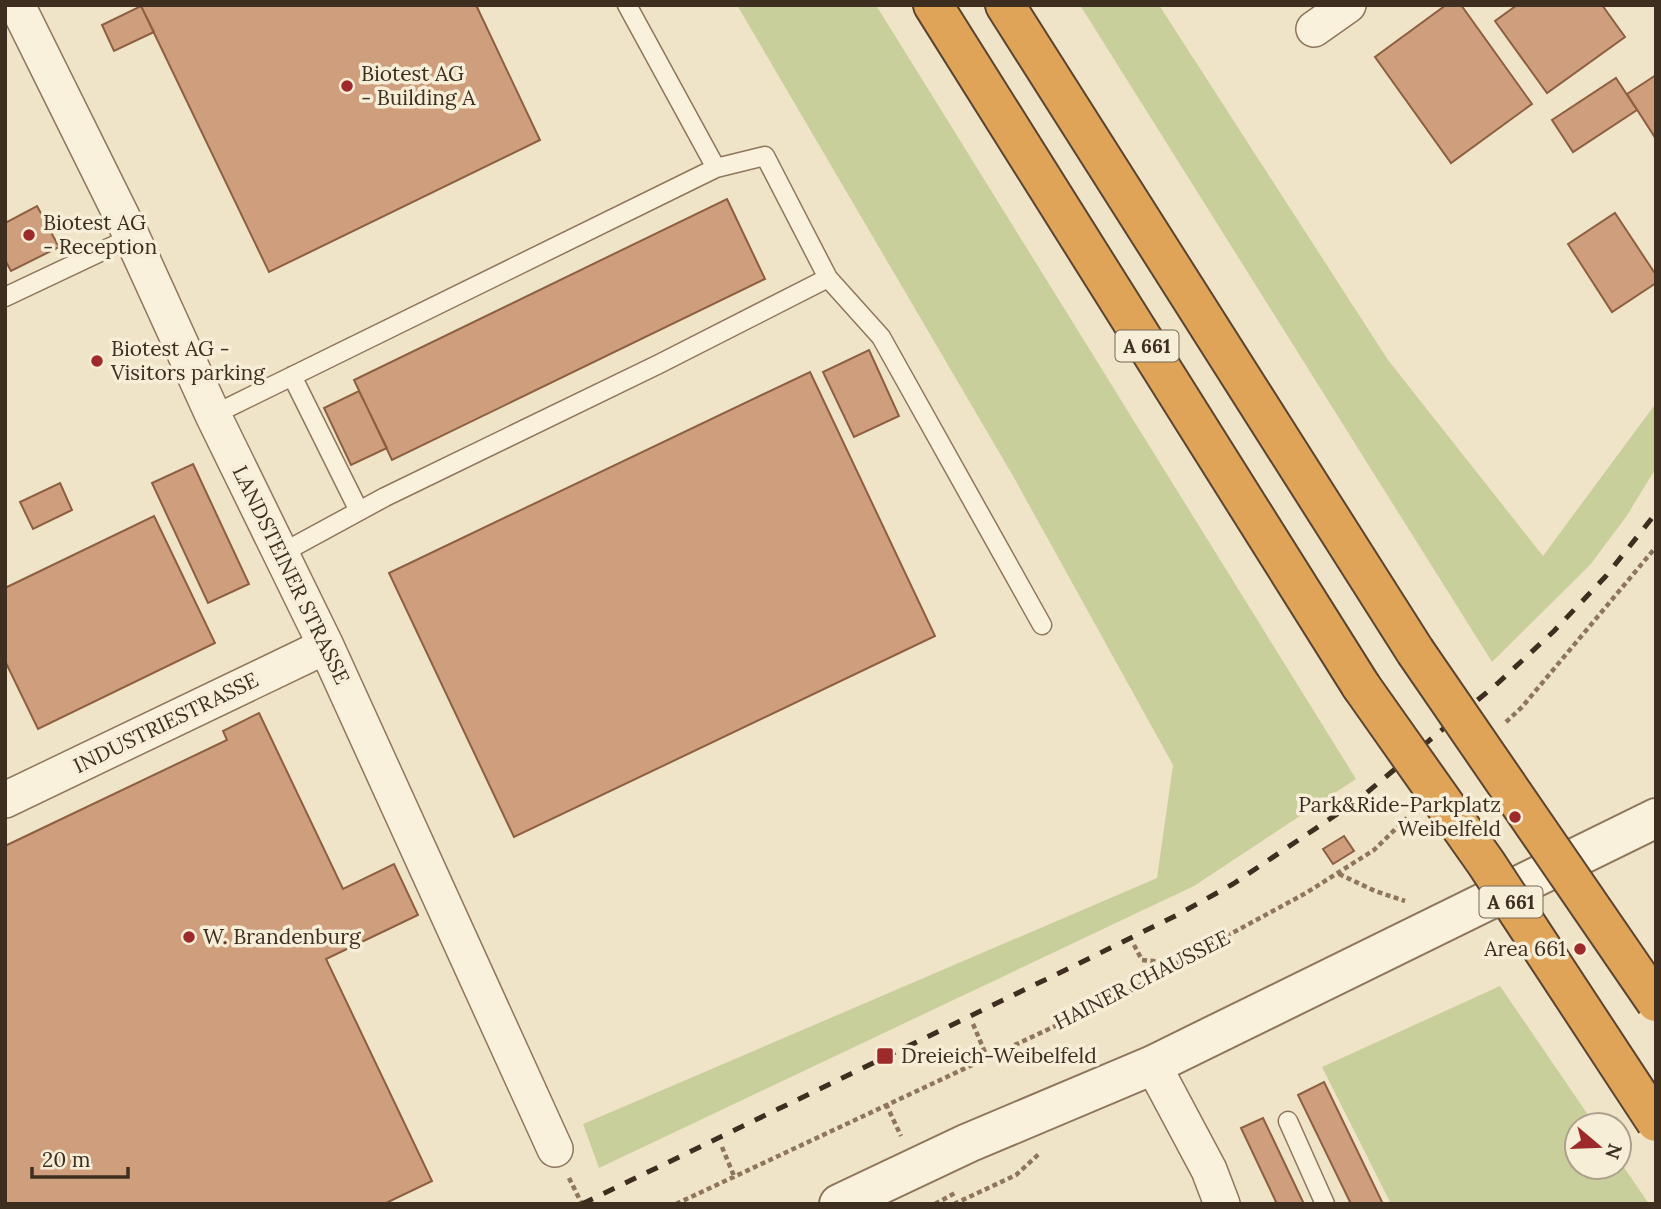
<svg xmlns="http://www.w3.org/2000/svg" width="1661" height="1209" viewBox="0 0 1661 1209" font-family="Lora,serif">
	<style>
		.green { fill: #c9cf9b }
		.building { fill: #cf9f7d; stroke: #8d5f41; stroke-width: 2 }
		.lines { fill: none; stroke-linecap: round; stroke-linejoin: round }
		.service-casing { stroke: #8d765c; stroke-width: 21 }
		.minor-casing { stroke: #8d765c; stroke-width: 38 }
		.tertiary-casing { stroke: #8d765c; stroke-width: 42 }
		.motorway-casing { stroke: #5b4430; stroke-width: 42 }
		.path { stroke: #8d765c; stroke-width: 4.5; stroke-dasharray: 5 3.5; stroke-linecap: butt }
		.service { stroke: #faf1dc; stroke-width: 18 }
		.minor { stroke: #faf1dc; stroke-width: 35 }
		.tertiary { stroke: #faf1dc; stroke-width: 38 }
		.motorway { stroke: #e0a458; stroke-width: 38 }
		.rail { stroke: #3d2e20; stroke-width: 5; stroke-dasharray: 12 12; stroke-linecap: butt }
		.motorway-bridge-casing { stroke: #5b4430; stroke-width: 42; stroke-linecap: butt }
		.motorway-bridge { stroke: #e0a458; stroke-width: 38 }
		.poi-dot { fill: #9e2a2b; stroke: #f7eed8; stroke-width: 2.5 }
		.labels { text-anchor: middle; stroke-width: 7; stroke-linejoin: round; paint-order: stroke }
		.shield { fill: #f7eed8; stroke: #756857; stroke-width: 2 }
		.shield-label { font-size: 19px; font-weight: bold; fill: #3d2e20 }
		.poi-label { font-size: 21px; fill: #3d2e20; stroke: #f7eed8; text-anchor: start }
		.street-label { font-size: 21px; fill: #3d2e20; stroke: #f7eed8 }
	</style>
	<rect width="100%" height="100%" fill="#f0e4c8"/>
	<path class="green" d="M737 5H876L1356 779 1194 886 599 1168 583 1124 1157 878 1173 765 1013 476Z
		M1080 5H1159L1388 360 1543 556 1656 403V468L1626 517 1590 565 1492 662Z
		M1500 986 1595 1125H1577V1167H1619V1160L1649 1204H1391L1322 1067Z"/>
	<path class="building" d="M476 5 540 140 269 272 141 6Z
		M1446 5H1461L1532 104 1451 163 1375 57Z
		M1517 5H1602L1625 37 1547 93 1495 21Z
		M141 6 154 32 114 51 102 25Z
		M1656 75V139L1627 94Z
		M1616 78 1637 110 1573 152 1552 120Z
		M727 199 765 279 392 460 354 380Z
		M37 206 59 247 11 271 5 260V223Z
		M1615 213 1656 275V283L1612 312 1568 244Z
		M869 350 899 416 854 437 823 372Z
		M810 372 935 636 514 837 389 573Z
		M359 391 387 448 351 465 324 408Z
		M193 464 249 584 208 603 152 483Z
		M60 483 72 510 33 529 20 502Z
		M154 516 215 643 38 729 5 661V588Z
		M259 713 343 889 394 864 418 915 326 959 432 1181 384 1204H5V846L227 740 223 731Z
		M1344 836 1354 851 1333 864 1323 849Z
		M1324 1082 1383 1204H1351L1298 1095Z
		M1263 1118 1304 1204H1277L1241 1128Z"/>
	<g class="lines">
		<defs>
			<path id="service" d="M627 5 716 168
				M828 278 881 337 1042 625
				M5 297 132 237
				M292 376 359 511
				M213 415 716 168 765 156 828 278 659 364 385 497 282 553
				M1288 1121 1325 1204"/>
			<path id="minor" d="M17 5 132 237 213 415 326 646 555 1149
				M1314 29 1348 5
				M5 800 326 646
				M1153 1065 1209 1170 1222 1204"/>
			<path id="tertiary" d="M839 1204 968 1143 1153 1065 1656 818"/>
			<path id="motorway" d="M933 5 1361 686
				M1005 5 1415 651"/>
		</defs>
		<use href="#service" class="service-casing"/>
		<use href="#minor" class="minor-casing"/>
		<use href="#tertiary" class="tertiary-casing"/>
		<use href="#motorway" class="motorway-casing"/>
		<path class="path" d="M1506 722 1522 707 1656 547
			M1339 874 1375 891 1405 901
			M1134 945 1142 960 1177 963
			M973 1024 987 1057
			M886 1104 901 1136
			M722 1147 734 1176
			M569 1178 582 1204
			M676 1204 1132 990 1177 963 1306 893 1374 850 1409 816
			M935 1204 955 1193
			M954 1204 1016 1175 1040 1153"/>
		<use href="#service" class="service"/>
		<use href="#minor" class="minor"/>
		<use href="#tertiary" class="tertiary"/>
		<use href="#motorway" class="motorway"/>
		<path class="rail" d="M582 1204 1088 959 1179 914 1233 884 1358 800 1498 683 1554 631 1606 576 1656 513"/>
		<defs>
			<path id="motorway-bridge" d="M1415 651 1656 1002
				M1361 686 1486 863 1656 1122"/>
		</defs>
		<use href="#motorway-bridge" class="motorway-bridge-casing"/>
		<use href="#motorway-bridge" class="motorway-bridge"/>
	</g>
	<g class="poi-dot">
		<circle cx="347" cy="86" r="7"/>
		<circle cx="29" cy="235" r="7"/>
		<circle cx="97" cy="361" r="7"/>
		<circle cx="1515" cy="817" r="7"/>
		<circle cx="189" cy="937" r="7"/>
		<circle cx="1580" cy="949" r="7"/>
		<rect x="876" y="1047" width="18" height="18" rx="3.5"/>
	</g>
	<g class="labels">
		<g class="shield">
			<rect x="1115.5" y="330.5" width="63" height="31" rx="5"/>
			<rect x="1479.5" y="886.5" width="63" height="31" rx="5"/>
		</g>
		<g class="shield-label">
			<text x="1147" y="353">A 661</text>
			<text x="1511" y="909">A 661</text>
		</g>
		<g class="poi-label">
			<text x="361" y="81">Biotest AG<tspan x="361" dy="24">- Building A</tspan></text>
			<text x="43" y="230">Biotest AG<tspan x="43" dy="24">- Reception</tspan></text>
			<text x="111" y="356">Biotest AG -<tspan x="111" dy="24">Visitors parking</tspan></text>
			<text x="1501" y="812" text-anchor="end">Park&amp;Ride-Parkplatz<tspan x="1501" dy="24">Weibelfeld</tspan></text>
			<text x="203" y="944">W. Brandenburg</text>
			<text x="1566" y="956" text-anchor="end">Area 661</text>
			<text x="901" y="1063">Dreieich-Weibelfeld</text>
		</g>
		<g class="street-label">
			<text transform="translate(291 575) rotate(64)" y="7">LANDSTEINER STRASSE</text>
			<text transform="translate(166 723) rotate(-26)" y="7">INDUSTRIESTRASSE</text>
			<text transform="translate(1142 980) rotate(-27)" y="7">HAINER CHAUSSEE</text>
		</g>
	</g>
	<rect width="1661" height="1209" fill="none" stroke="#3d2e20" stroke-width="14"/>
	<g transform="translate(1598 1146) rotate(109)"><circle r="33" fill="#f7eed8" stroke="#ada18e" stroke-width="2"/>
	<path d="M0-5L12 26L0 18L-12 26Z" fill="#9e2a2b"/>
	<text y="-10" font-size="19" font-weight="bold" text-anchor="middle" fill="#3d2e20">N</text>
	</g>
	<path d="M32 1167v10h96v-10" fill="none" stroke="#3d2e20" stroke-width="3.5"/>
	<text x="42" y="1167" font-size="21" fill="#3d2e20" stroke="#f7eed8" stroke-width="5" paint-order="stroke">20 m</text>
</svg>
